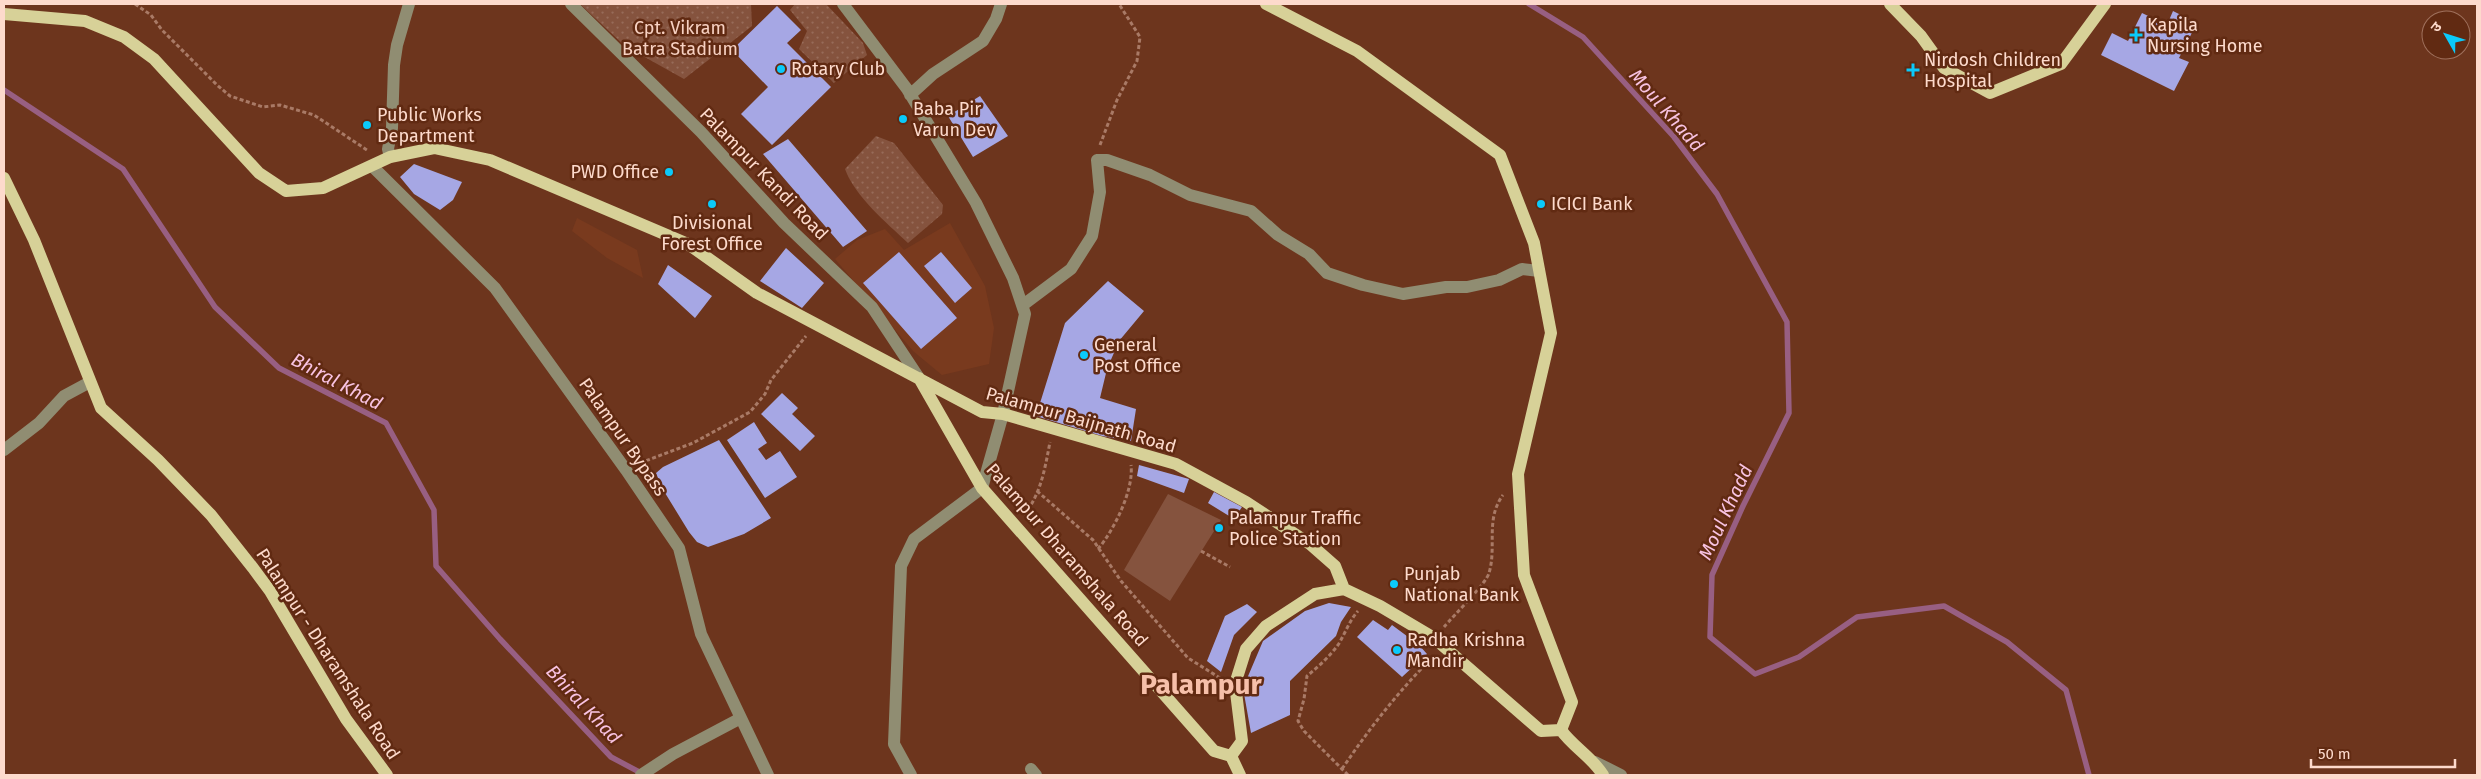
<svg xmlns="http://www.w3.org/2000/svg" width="2481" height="779" viewBox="0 0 2481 779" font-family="'Fira Sans','Noto Sans Devanagari',sans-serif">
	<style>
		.built { fill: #793a1e }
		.park { fill: url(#park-dots) }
		.pitch { fill: #85533e }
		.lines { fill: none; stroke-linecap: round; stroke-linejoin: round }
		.stream { stroke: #985f82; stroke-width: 5.5 }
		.building { fill: #a6a7e4 }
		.path { stroke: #a97a66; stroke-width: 3; stroke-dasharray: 4 2.5; stroke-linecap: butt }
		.minor { stroke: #908d72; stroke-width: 12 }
		.major { stroke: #d7d198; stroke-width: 12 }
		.poi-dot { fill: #0bcafa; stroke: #612a12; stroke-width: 2 }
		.labels { text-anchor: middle; stroke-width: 5; stroke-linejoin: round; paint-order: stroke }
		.poi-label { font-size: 18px; fill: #fddacc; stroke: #612a12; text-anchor: start }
		.park-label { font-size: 18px; fill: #f7d1c2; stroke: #612a12 }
		.street-label { font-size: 18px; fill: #fddacc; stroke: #612a12 }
		.water-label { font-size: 19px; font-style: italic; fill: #f8c3e2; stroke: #612a12 }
		.town-label { font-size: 28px; font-weight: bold; fill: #f6bfa9; stroke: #612a12 }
	</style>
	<defs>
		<pattern id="park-dots" width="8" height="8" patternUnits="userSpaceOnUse" patternTransform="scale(1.25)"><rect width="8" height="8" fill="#85533e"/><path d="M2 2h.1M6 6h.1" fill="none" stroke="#976b59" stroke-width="1.8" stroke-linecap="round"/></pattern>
	</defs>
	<rect width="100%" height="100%" fill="#6d351d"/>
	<path class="built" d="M577 218 637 250 643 278 607 258 572 231Z
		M950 223 985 286 994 328 989 364 942 375 913 351 835 259 857 240 885 229 904 250Z"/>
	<path class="park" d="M580 4H751L752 26 684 79 625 46Z
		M795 4H826L863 43 867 55 834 83 799 49 807 31 790 10Z
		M876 136 894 143 943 205 942 214 908 243C886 222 856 198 845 169Z"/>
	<path class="pitch" d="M1168 494 1221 520 1170 601 1124 570Z"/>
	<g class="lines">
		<path class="stream" d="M1529 4 1583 37 1674 137 1717 194 1787 322 1789 413 1743 506 1712 575 1710 637 1755 674 1799 657 1857 617 1944 606 2007 642 2066 690 2089 775
			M4 90 123 169 215 307 279 368 386 423 434 510 436 566 500 639 611 757 643 774"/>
	</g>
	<path class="building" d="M777 6 801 30 787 43 831 87 772 145 741 114 768 87 732 50Z
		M2173 11 2197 23 2179 58 2189 62 2174 91 2101 55 2112 33 2128 41 2142 13 2167 25Z
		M980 96 1008 136 973 157 948 116Z
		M788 139 867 231 843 247 763 154Z
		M414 164 462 182 453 200 440 210 414 194 400 177Z
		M786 248 824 283 802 308 760 281Z
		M899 252 957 318 921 349 863 283Z
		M941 252 972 288 955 303 924 266Z
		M668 265 712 296 695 318 658 284Z
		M1108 281 1144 311 1119 341 1107 369 1100 398 1136 409 1131 441 1102 436 1036 416 1065 323Z
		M782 393 798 408 792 414 815 436 800 451 761 414Z
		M754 422 767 443 758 449 766 460 780 451 797 477 765 498 727 440Z
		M719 440 771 518 744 534 708 547 697 542 689 532 662 488 656 473 663 467Z
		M1139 465 1189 479 1184 493 1137 476Z
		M1214 492 1242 507 1234 519 1208 503Z
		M1329 603 1351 607 1341 622 1336 636 1290 681V715L1251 733 1243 688 1263 641 1305 611Z
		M1247 604 1257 612 1234 635 1221 672 1207 661 1225 616Z
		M1373 620 1388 630 1392 625 1419 645 1427 654 1402 677 1357 637Z"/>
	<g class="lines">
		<path class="path" d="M135 4 151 15 162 30 217 85 230 96 263 107 280 105 314 115 367 150
			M1100 145 1117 100 1137 61 1140 37 1119 4
			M640 463 693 443 750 412 765 394 771 380 806 336
			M1037 491 1093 540 1121 581 1188 658 1220 678
			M1024 515C1041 494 1045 468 1050 442
			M1098 549C1114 530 1134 490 1131 465
			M1201 551 1230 567
			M1444 627C1453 616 1486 584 1489 573 1497 547 1485 519 1503 495
			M1342 769C1369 729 1400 689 1434 656
			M1348 775 1304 731 1298 721 1304 699 1307 676C1318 667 1330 656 1338 645 1345 634 1349 621 1358 611"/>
		<path class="minor" d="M571 4 701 132 784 223 872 307 919 378
			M843 4 907 89 976 203 1013 278 1025 314 1003 414 982 488 914 539 901 566 894 744 911 775
			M910 95 933 74 983 41 996 19 1001 4
			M390 157 388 149 392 128 394 65 397 45 409 4
			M373 167 495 288 626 470 679 548 701 634 768 775
			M1023 305 1071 269 1092 236 1100 192 1097 160H1107L1150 175 1190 195 1251 211 1278 235 1309 254 1327 273 1363 285 1403 294 1446 287H1467L1499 280 1522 269 1539 271
			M4 450 39 423 64 396 90 382
			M1595 762 1621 775
			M1031 769 1036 775
			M641 775 673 754 741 718"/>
		<path class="major" d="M1890 4 1921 36 1944 68 1990 93 2061 64 2105 4
			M4 14 85 21 124 37 154 59 259 173 286 191 323 188 390 157 434 148 490 160 688 244 757 293 982 412 1003 414 1176 464 1246 502 1310 544 1335 566 1344 589
			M4 178 34 240 101 408 158 460 211 515 253 568 270 591 346 719 387 775
			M919 378 982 488 1214 751 1231 756
			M1561 730C1573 747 1592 757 1603 775
			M1231 756 1242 741 1235 684 1246 649 1266 626 1315 594 1344 589 1380 606 1434 638 1541 731 1561 730 1572 702 1524 575 1518 474 1551 333 1534 243 1500 155 1357 51 1266 4
			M1231 756 1240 775"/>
	</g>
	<g class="poi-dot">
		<path d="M2133.5 27.5h5v5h5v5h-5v5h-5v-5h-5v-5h5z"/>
		<circle cx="781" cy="69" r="5"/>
		<path d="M1910.5 62.5h5v5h5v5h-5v5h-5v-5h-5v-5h5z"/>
		<circle cx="903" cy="119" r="5"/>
		<circle cx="367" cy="125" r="5"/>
		<circle cx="669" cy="172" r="5"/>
		<circle cx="712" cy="204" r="5"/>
		<circle cx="1541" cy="204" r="5"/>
		<circle cx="1084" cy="355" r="5"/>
		<circle cx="1219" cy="528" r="5"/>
		<circle cx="1394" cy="584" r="5"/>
		<circle cx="1397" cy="650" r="5"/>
	</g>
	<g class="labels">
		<g class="poi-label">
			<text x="2147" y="31">Kapila<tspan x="2147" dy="21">Nursing Home</tspan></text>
			<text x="1924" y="66">Nirdosh Children<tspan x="1924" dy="21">Hospital</tspan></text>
			<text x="791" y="75">Rotary Club</text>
			<text x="913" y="115">Baba Pir<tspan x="913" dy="21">Varun Dev</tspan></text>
			<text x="377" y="121">Public Works<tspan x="377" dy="21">Department</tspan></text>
			<text x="659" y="178" text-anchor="end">PWD Office</text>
			<text x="1551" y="210">ICICI Bank</text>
			<text x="712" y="229" text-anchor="middle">Divisional<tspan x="712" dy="21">Forest Office</tspan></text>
			<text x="1094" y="351">General<tspan x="1094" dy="21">Post Office</tspan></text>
			<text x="1229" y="524">Palampur Traffic<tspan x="1229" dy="21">Police Station</tspan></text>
			<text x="1404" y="580">Punjab<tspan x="1404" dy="21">National Bank</tspan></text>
			<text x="1407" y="646">Radha Krishna<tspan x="1407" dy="21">Mandir</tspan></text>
		</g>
		<g class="park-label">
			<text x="680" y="34">Cpt. Vikram<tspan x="680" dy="21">Batra Stadium</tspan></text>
		</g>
		<g class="street-label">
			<text transform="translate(764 174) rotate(46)" y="6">Palampur Kandi Road</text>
			<text transform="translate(1081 420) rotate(16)" y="6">Palampur Baijnath Road</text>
			<text transform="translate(623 437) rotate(55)" y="6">Palampur Bypass</text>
			<text transform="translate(1067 555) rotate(49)" y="6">Palampur Dharamshala Road</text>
			<text transform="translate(328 654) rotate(57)" y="6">Palampur - Dharamshala Road</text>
		</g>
		<g class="water-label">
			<text transform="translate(1667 110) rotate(49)" y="7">Moul Khadd</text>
			<text transform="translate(337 381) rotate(28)" y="7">Bhiral Khad</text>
			<text transform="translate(1725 512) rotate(-65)" y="7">Moul Khadd</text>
			<text transform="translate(584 704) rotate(47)" y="7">Bhiral Khad</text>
		</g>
		<g class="town-label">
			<text x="1201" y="694">Palampur</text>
		</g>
	</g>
	<rect width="2481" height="779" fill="none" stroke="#fddacc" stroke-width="10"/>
	<g transform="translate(2446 35) rotate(309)"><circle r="24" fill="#612a12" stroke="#9f705c"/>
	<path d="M0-4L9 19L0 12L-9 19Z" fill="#0bcafa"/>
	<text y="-8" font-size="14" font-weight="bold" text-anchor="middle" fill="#fddacc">उ</text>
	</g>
	<path d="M2311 759v8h144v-8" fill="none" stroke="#fddacc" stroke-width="2.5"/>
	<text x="2318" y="759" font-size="15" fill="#fddacc" stroke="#612a12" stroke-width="4" paint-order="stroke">50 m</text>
</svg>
